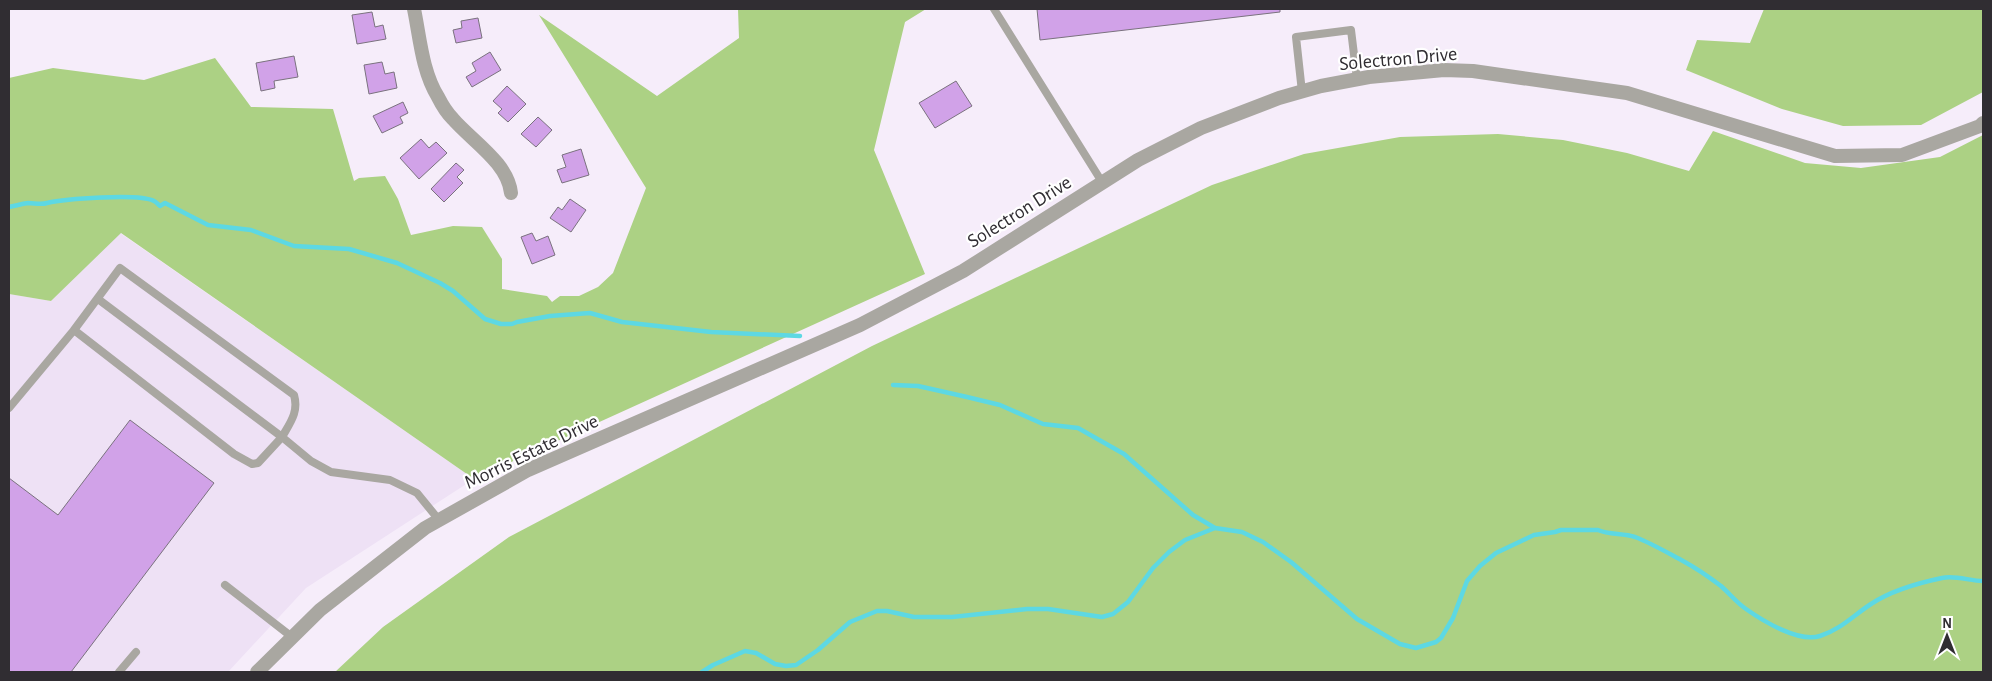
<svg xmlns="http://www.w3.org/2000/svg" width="1992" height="681" viewBox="0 0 1992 681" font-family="'Alegreya Sans',sans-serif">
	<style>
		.industrial { fill: #eee1f5 }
		.forest { fill: #acd184 }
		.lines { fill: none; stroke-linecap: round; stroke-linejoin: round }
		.stream { stroke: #5dd8e3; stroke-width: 4.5 }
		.building { fill: #d1a2e8; stroke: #7a727e }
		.service { stroke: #a9a7a1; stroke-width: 8 }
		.minor { stroke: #a9a7a1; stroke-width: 14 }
		.labels { text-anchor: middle; stroke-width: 4.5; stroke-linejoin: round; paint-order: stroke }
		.street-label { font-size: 20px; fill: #302d32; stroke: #fff }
	</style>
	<rect width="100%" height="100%" fill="#f6edfa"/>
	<path class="industrial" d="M120 233 474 479 306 588 228 672H9V294L51 301Z"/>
	<path class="forest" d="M738 9H926L905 22 874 150 925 274 474 479 121 233 51 301 9 294V78L53 68 144 80 215 58 251 107 333 109 354 181 359 178 385 176 398 199 411 235 453 226 482 227 502 259V289L547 296 552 302 560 296H579L598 287 613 273 646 188 539 15 657 96 739 38Z
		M1764 9H1983V92L1921 125 1843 126 1782 109 1686 70 1697 40 1750 43Z
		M1713 131 1805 163 1861 168 1940 157 1983 135V672H335L383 627 509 537 872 346 1212 185 1304 154 1400 137 1498 134 1563 140 1627 153 1689 171Z"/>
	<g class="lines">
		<path class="stream" d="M9 207C15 206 21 204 28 203 34 203 41 205 47 203 64 199 139 193 154 201 156 202 158 204 160 206L165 203 208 225 251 230 294 246 349 249 397 263 440 283 453 291 485 319 501 324H512L517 322 550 316 590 313 622 322 711 332 800 336
			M893 385 918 386 967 397 1000 405 1043 424 1078 428 1124 454 1193 515 1215 528 1242 532 1263 542 1291 562 1357 619 1400 644 1416 648 1436 642 1441 638 1453 618 1467 581 1480 566 1496 553 1534 535 1555 532 1561 530H1598C1609 535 1623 533 1635 537 1651 543 1668 553 1683 561 1696 568 1709 577 1721 586 1730 594 1737 603 1746 609 1763 621 1799 643 1820 636 1840 630 1854 615 1871 604 1892 590 1918 583 1942 578 1955 575 1970 581 1983 581
			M702 672 713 665 745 651 756 653 775 664 786 666 796 665 818 650 850 622 877 611H887L914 617H952L1027 609H1048L1102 617 1113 614 1128 602 1153 568 1169 552 1185 540 1215 528"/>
	</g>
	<path class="building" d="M1037 9H1280V12L1040 40Z
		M372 12 375 27 383 25 386 39 357 44 352 15Z
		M478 18 482 38 456 43 453 30 462 28 461 21Z
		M490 52 501 70 472 87 466 77 476 71 472 63Z
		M294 56 298 77 274 81 275 88 261 91 256 63Z
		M382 62 385 74 394 72 397 88 369 94 364 65Z
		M956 81 972 106 935 128 919 103Z
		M507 86 526 104 508 122 498 113 502 109 493 101Z
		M403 102 408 113 400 117 403 123 382 133 373 116Z
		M538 117 552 130 536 147 521 134Z
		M421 139 429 148 436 142 447 153 419 179 400 158Z
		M581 149 589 175 562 183 557 170 566 167 562 155Z
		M456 163 464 170 457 177 463 183 444 202 431 189Z
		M570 199 586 210 571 232 550 218 558 207 562 210Z
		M532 233 536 241 548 236 555 255 532 264 521 237Z
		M130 420 214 483 71 672H9V478L58 515Z"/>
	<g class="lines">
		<path class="service" d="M994 9 1102 182
			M1302 92 1296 37 1351 30 1357 79
			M74 330 120 268 294 395C299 412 290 423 282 437L98 299
			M9 408 74 330 234 454 252 464 258 463 282 437 311 461 331 472 390 480 417 493 439 520
			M225 585 292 637
			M119 672 136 652"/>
		<path class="minor" d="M414 9C420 38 422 71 438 97 442 105 447 113 453 119 472 141 508 163 511 193
			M257 672 320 610 425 528 528 470 860 325 963 271 1138 160 1201 128 1279 98 1321 86 1369 77 1444 70 1473 71 1627 93 1835 156 1902 155 1980 126 1983 123"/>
	</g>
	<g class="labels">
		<g class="street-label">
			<text transform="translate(1398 58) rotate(-5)" y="7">Solectron Drive</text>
			<text transform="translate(1019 211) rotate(-32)" y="7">Solectron Drive</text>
			<text transform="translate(531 451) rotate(-26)" y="7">Morris Estate Drive</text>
		</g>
	</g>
	<rect width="1992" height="681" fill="none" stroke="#302d32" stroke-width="20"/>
	<g transform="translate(1947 636)" stroke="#ffffff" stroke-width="4" paint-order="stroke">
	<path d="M0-4L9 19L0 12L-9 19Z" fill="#302d32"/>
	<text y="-8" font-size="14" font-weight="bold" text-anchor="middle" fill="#302d32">N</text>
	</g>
</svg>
